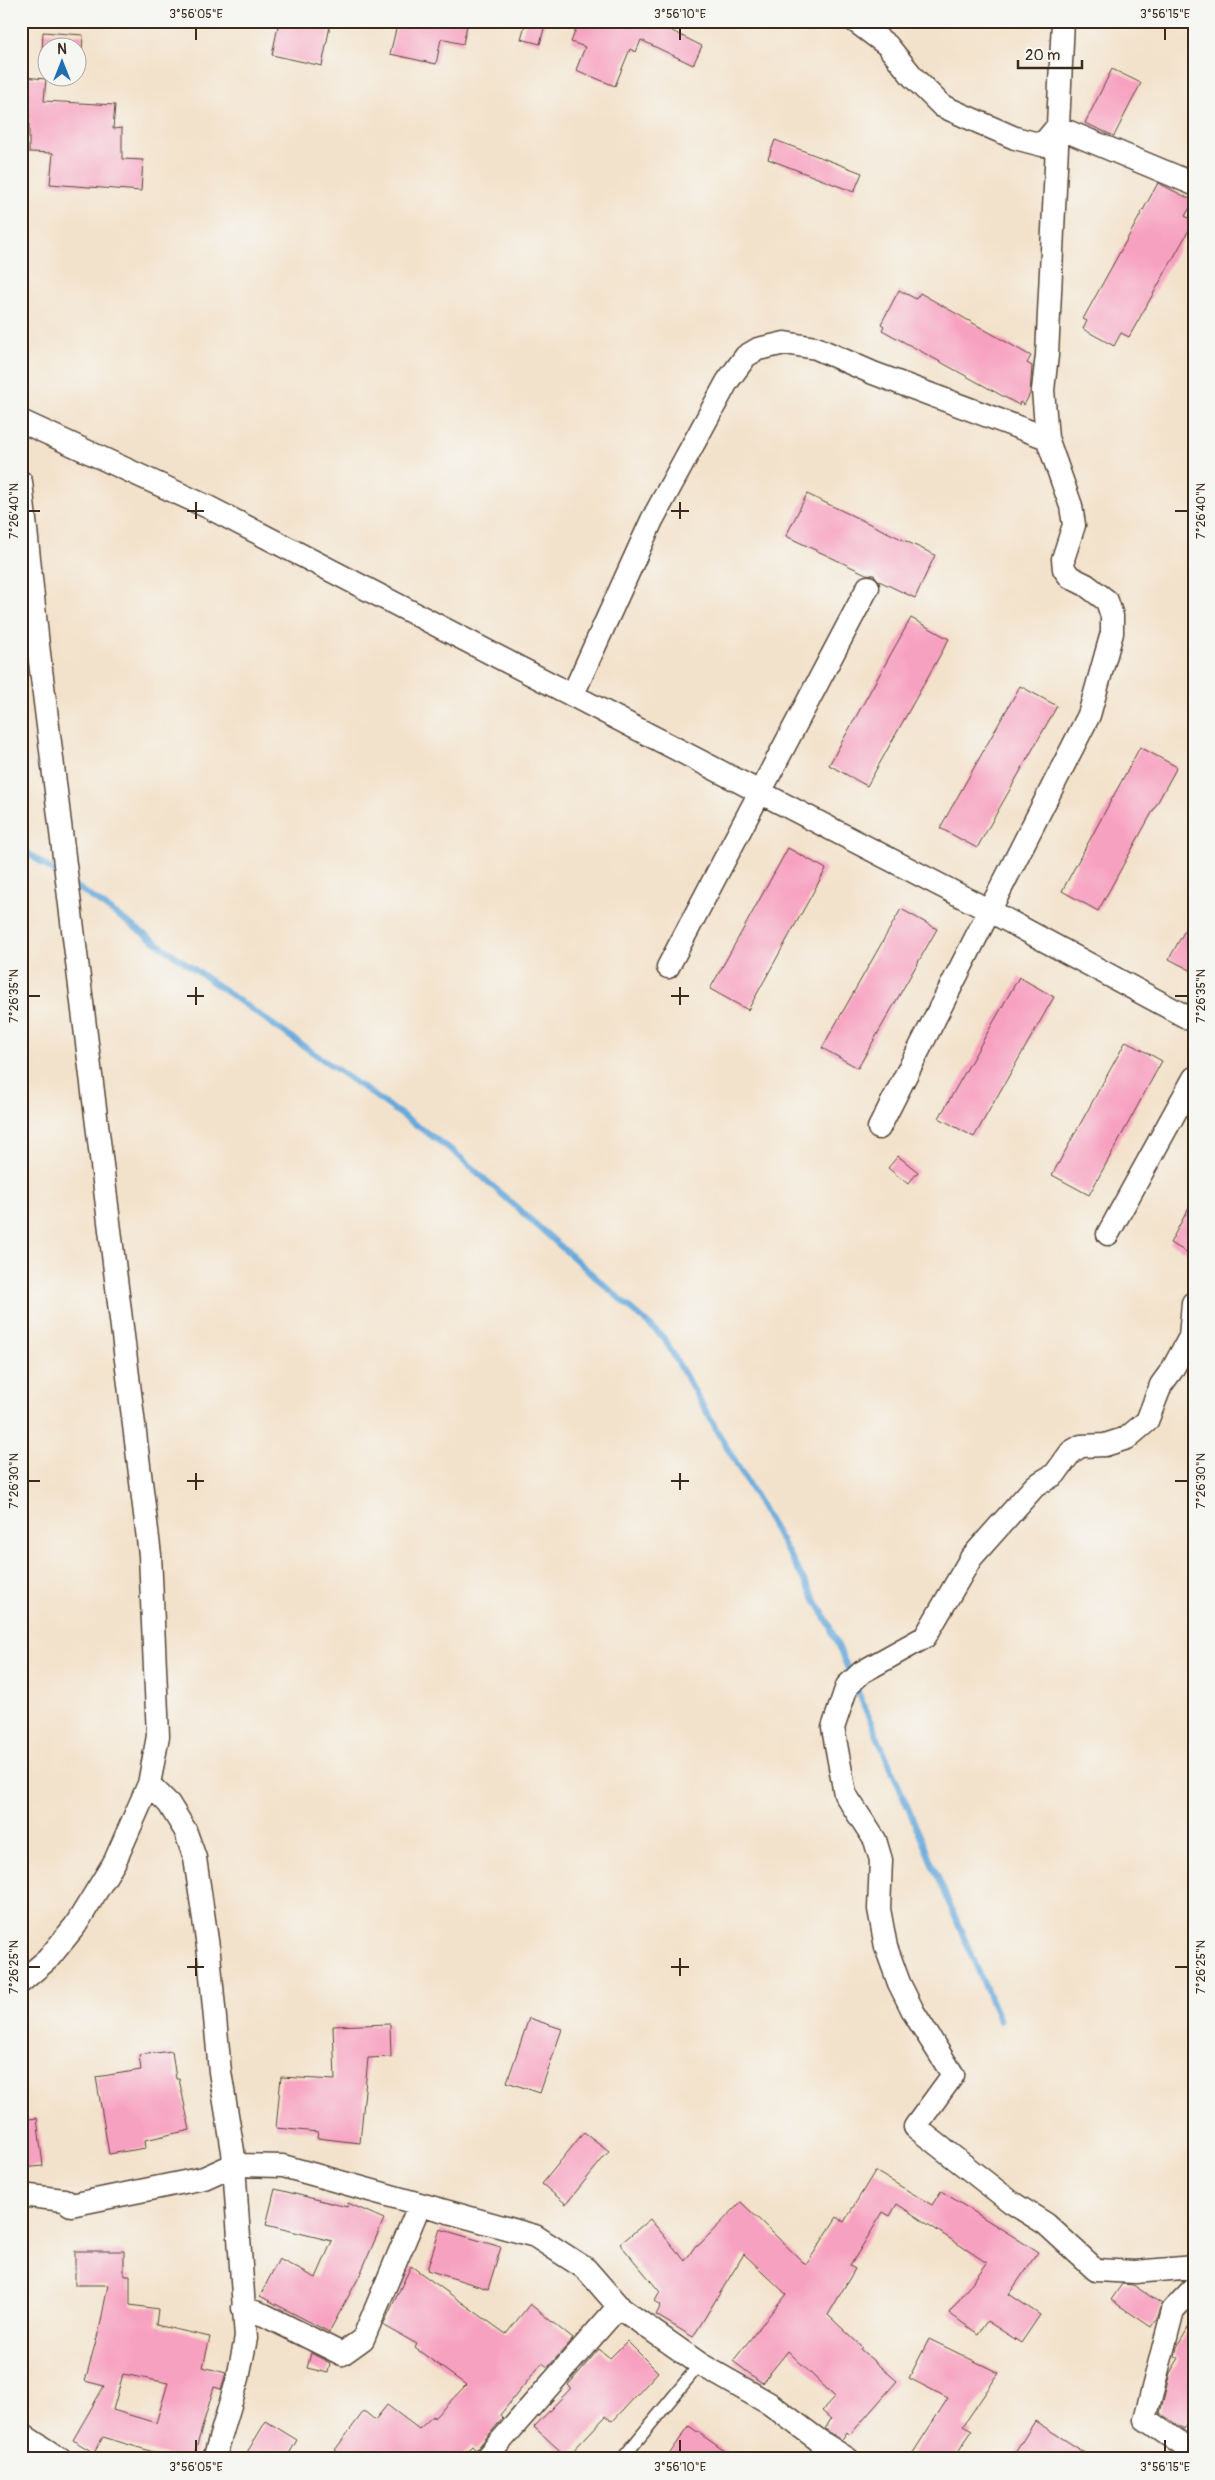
<svg xmlns="http://www.w3.org/2000/svg" width="1215" height="2480" viewBox="0 0 1215 2480" font-family="Pangolin,sans-serif">
	<style>
		.lines { fill: none; stroke-linecap: round; stroke-linejoin: round }
		.stream { stroke: #66a9db; stroke-width: 6 }
		.building { fill: #f7a1c0; fill-rule: evenodd }
		.lane-casing { stroke: #574638; stroke-width: 14 }
		.street-casing { stroke: #574638; stroke-width: 25 }
		.lane { stroke: #fff; stroke-width: 11 }
		.street { stroke: #fff; stroke-width: 22 }
		.ticks { fill: none; stroke: #3b2a1e; stroke-width: 2 }
		.neatline { fill: none; stroke: #3b2a1e; stroke-width: 2 }
		.ticks-label { font-size: 12px; text-anchor: middle; fill: #3b2a1e }
	</style>
	<rect width="100%" height="100%" fill="#f6f6f2"/>
	<filter id="ink" filterUnits="userSpaceOnUse"><feTurbulence type="fractalNoise" baseFrequency=".02" numOctaves="2"/><feDisplacementMap in="SourceGraphic" scale="10" xChannelSelector="R" yChannelSelector="G"/><feConvolveMatrix kernelMatrix="1 2 1 2 8 2 1 2 1" color-interpolation-filters="sRGB"/></filter>
	<filter id="wash" filterUnits="userSpaceOnUse"><feTurbulence type="fractalNoise" baseFrequency=".0096" numOctaves="4" result="noise"/><feDisplacementMap in="SourceGraphic" scale="20" xChannelSelector="R" yChannelSelector="G"/><feGaussianBlur stdDeviation="1.12" result="paint"/><feColorMatrix in="noise" values="0 0 0 0 0 0 0 0 0 0 0 0 0 0 0 0 0 1.4 0 .05"/><feComposite in="paint" operator="in"/></filter>
	<g filter="url(#wash)">
		<rect width="100%" height="100%" fill="#f3e2cb"/>
		<g class="lines">
			<path class="stream" d="M21 848 60 876
				M73 884 453 1151 663 1337 827 1620 851 1676
				M855 1685 1000 2021"/>
		</g>
		<g id="blocks">
			<path class="building" d="M279 21H331L322 66 272 55Z
				M398 21H468L463 44 441 39 436 64 390 54Z
				M526 21H546L540 44 521 39Z
				M579 21H678L672 31 702 46 693 65 641 40 636 52 630 49 615 86 576 70 585 47 571 42Z
				M43 32 83 35 82 55H78V48H48V53H42Z
				M1112 69 1141 83 1114 136 1085 123Z
				M23 77 46 79 44 101 115 105 113 129 122 128V159L143 160 141 191 50 184 53 153 29 152V115H21Z
				M775 140 862 173 854 192 768 159Z
				M1158 183 1194 201 1185 216 1194 221 1129 337 1121 333 1114 346 1083 329 1087 321 1083 319Z
				M899 290 916 299 920 293 1031 356 1027 363 1032 366 1030 394 1024 405 1020 402 1019 405 882 330 884 326 881 324Z
				M807 494 935 555 915 598 879 581 874 575 866 574 786 536Z
				M911 618 949 639 867 786 829 765Z
				M1020 686 1057 706 977 848 940 828Z
				M1140 747 1177 767 1098 911 1062 891Z
				M788 848 826 869 748 1010 710 989Z
				M901 909 937 929 858 1068 822 1048Z
				M1194 914V972L1169 959Z
				M1019 977 1054 997 974 1137 939 1118Z
				M1126 1041 1162 1061 1089 1195 1052 1175Z
				M898 1156 918 1172 908 1184 888 1168Z
				M1194 1198V1256L1170 1243Z
				M529 2018 562 2029 540 2093 507 2082Z
				M390 2024 391 2057 368 2058 360 2143 317 2138 318 2132 276 2128 281 2077 335 2080 333 2026Z
				M172 2051 176 2079H179L190 2130 145 2140 146 2148 109 2154 96 2077 141 2070 139 2055Z
				M37 2118 43 2166 21 2168V2120Z
				M584 2132 609 2151 566 2204 542 2184Z
				M875 2171 932 2205 941 2191 1038 2252 1009 2294 1040 2315 1021 2343 987 2321 978 2334 949 2313 987 2263 897 2204 890 2216 883 2212 850 2266 855 2269 828 2315 862 2347 860 2349 897 2381 850 2435 847 2432 842 2440 825 2429 831 2419 822 2411 835 2397 788 2351 762 2383 733 2361 786 2294 744 2254 693 2337 656 2315 661 2305 655 2301 660 2292 620 2244 650 2219 685 2261 696 2245 698 2246 741 2202 806 2265 837 2217 844 2222Z
				M275 2189 347 2207 348 2203 384 2219 359 2277 329 2332 260 2296 279 2259 316 2278 332 2241 266 2225Z
				M440 2229 501 2247 488 2289 427 2270Z
				M75 2251H124V2275H130V2305L158 2309 156 2325 210 2337 203 2367 226 2373 221 2389 214 2387 193 2459H177L103 2437 94 2453 73 2440 104 2386 85 2381 100 2326 108 2285H75ZM123 2374 168 2383 156 2423 113 2410Z
				M411 2266 506 2334 530 2304 573 2339 548 2367 542 2363 500 2415 503 2418 476 2450 472 2446 458 2459H346L335 2450 364 2411 375 2420 387 2405 419 2429 433 2416 434 2418 466 2385 415 2348 417 2344 383 2325Z
				M1122 2284 1133 2285 1162 2304 1158 2317 1151 2327 1111 2300Z
				M1194 2318V2410L1183 2429 1160 2413 1170 2373 1179 2358 1175 2356 1177 2347Z
				M929 2339 999 2373 963 2426 972 2431 953 2459H909L948 2398 909 2378Z
				M627 2341 658 2372 613 2421 606 2416 567 2457 534 2427 571 2388 568 2385 599 2349 610 2358Z
				M311 2353 330 2363 328 2373 307 2368Z
				M266 2421 297 2440 286 2459H243Z
				M1035 2421 1095 2459H1023L1015 2453Z
				M689 2426 736 2459H666Z"/>
		</g>
	</g>
	<g filter="url(#ink)">
		<use href="#blocks" fill-opacity="0" stroke="#574638" stroke-width="1"/>
		<g class="lines">
			<defs>
				<path id="lane" d="M622 2459 700 2364"/>
				<path id="street" d="M855 21 887 45 913 77 942 106 1015 138 1042 145 1057 127 1194 184
					M21 421 208 507 990 911 1194 1021
					M21 482 38 645 150 1555 158 1736 149 1784 115 1861 75 1926 48 1959 21 1982
					M573 694 652 520 727 382 746 356 758 349 785 343 816 348 873 373 1047 438
					M668 967 868 587
					M879 1128 1089 715 1112 633V616L1107 601 1086 585 1070 577 1064 569 1063 559 1074 525 1071 506 1047 438 1043 390 1047 355 1063 21
					M1108 1234 1194 1078
					M1193 1303 1190 1337 1172 1370 1161 1385 1147 1421 1127 1438 1105 1445 1081 1446 1071 1452 1055 1474 1035 1486 971 1558 925 1637 862 1672 847 1686 833 1728 845 1794 875 1840 881 1860 879 1909 886 1947 899 1983 914 2013 953 2075 915 2127 1011 2202 1046 2224 1096 2270 1135 2272 1194 2267
					M149 1784 169 1804 185 1830 195 1858 209 1954 220 2072 233 2151 246 2338 238 2378 214 2459
					M21 2195 64 2200 71 2205 204 2178 233 2165 283 2166 535 2236 586 2269 620 2308 700 2364 770 2404 821 2442 848 2459
					M1194 2288 1173 2310 1145 2419 1194 2453
					M243 2308 264 2315 342 2354 363 2339 420 2204
					M21 2434 60 2459
					M485 2459 619 2306"/>
			</defs>
			<use href="#lane" class="lane-casing"/>
			<use href="#street" class="street-casing"/>
			<use href="#lane" class="lane"/>
			<use href="#street" class="street"/>
		</g>
	</g>
	<path class="ticks" d="M196 28V40M680 28V40M1165 28V40M196 502V519M680 502V519M28 511H40M187 511H204M671 511H689M1175 511H1188M196 987V1005M680 987V1005M28 996H40M187 996H204M671 996H689M1175 996H1188M196 1473V1490M680 1473V1490M28 1481H40M187 1481H204M671 1481H689M1175 1481H1188M196 1958V1976M680 1958V1976M28 1967H40M187 1967H204M671 1967H689M1175 1967H1188M196 2440V2452M680 2440V2452M1165 2440V2452"/>
	<rect width="1215" height="2480" fill="none" stroke="#f6f6f2" stroke-width="55"/>
	<g transform="translate(62 62)"><circle r="24" fill="#f6f6f2" stroke="#aba49d"/>
	<path d="M0-4L9 19L0 12L-9 19Z" fill="#1f6fb2"/>
	<text y="-8" font-size="14" font-weight="bold" text-anchor="middle" fill="#3b2a1e">N</text>
	</g>
	<path d="M1018 60v8h64v-8" fill="none" stroke="#3b2a1e" stroke-width="2.5"/>
	<text x="1025" y="60" font-size="15" fill="#3b2a1e" stroke="#f6f6f2" stroke-width="4" paint-order="stroke">20 m</text>
	<rect x="28" y="28" width="1160" height="2424" class="neatline"/>
	<g class="ticks-label">
		<text x="196" y="18">3°56'05"E</text>
		<text x="680" y="18">3°56'10"E</text>
		<text x="1165" y="18">3°56'15"E</text>
		<text transform="translate(14 511) rotate(-90)" y="4">7°26'40"N</text>
		<text transform="translate(1201 511) rotate(-90)" y="4">7°26'40"N</text>
		<text transform="translate(14 996) rotate(-90)" y="4">7°26'35"N</text>
		<text transform="translate(1201 996) rotate(-90)" y="4">7°26'35"N</text>
		<text transform="translate(14 1481) rotate(-90)" y="4">7°26'30"N</text>
		<text transform="translate(1201 1481) rotate(-90)" y="4">7°26'30"N</text>
		<text transform="translate(14 1967) rotate(-90)" y="4">7°26'25"N</text>
		<text transform="translate(1201 1967) rotate(-90)" y="4">7°26'25"N</text>
		<text x="196" y="2471">3°56'05"E</text>
		<text x="680" y="2471">3°56'10"E</text>
		<text x="1165" y="2471">3°56'15"E</text>
	</g>
</svg>
